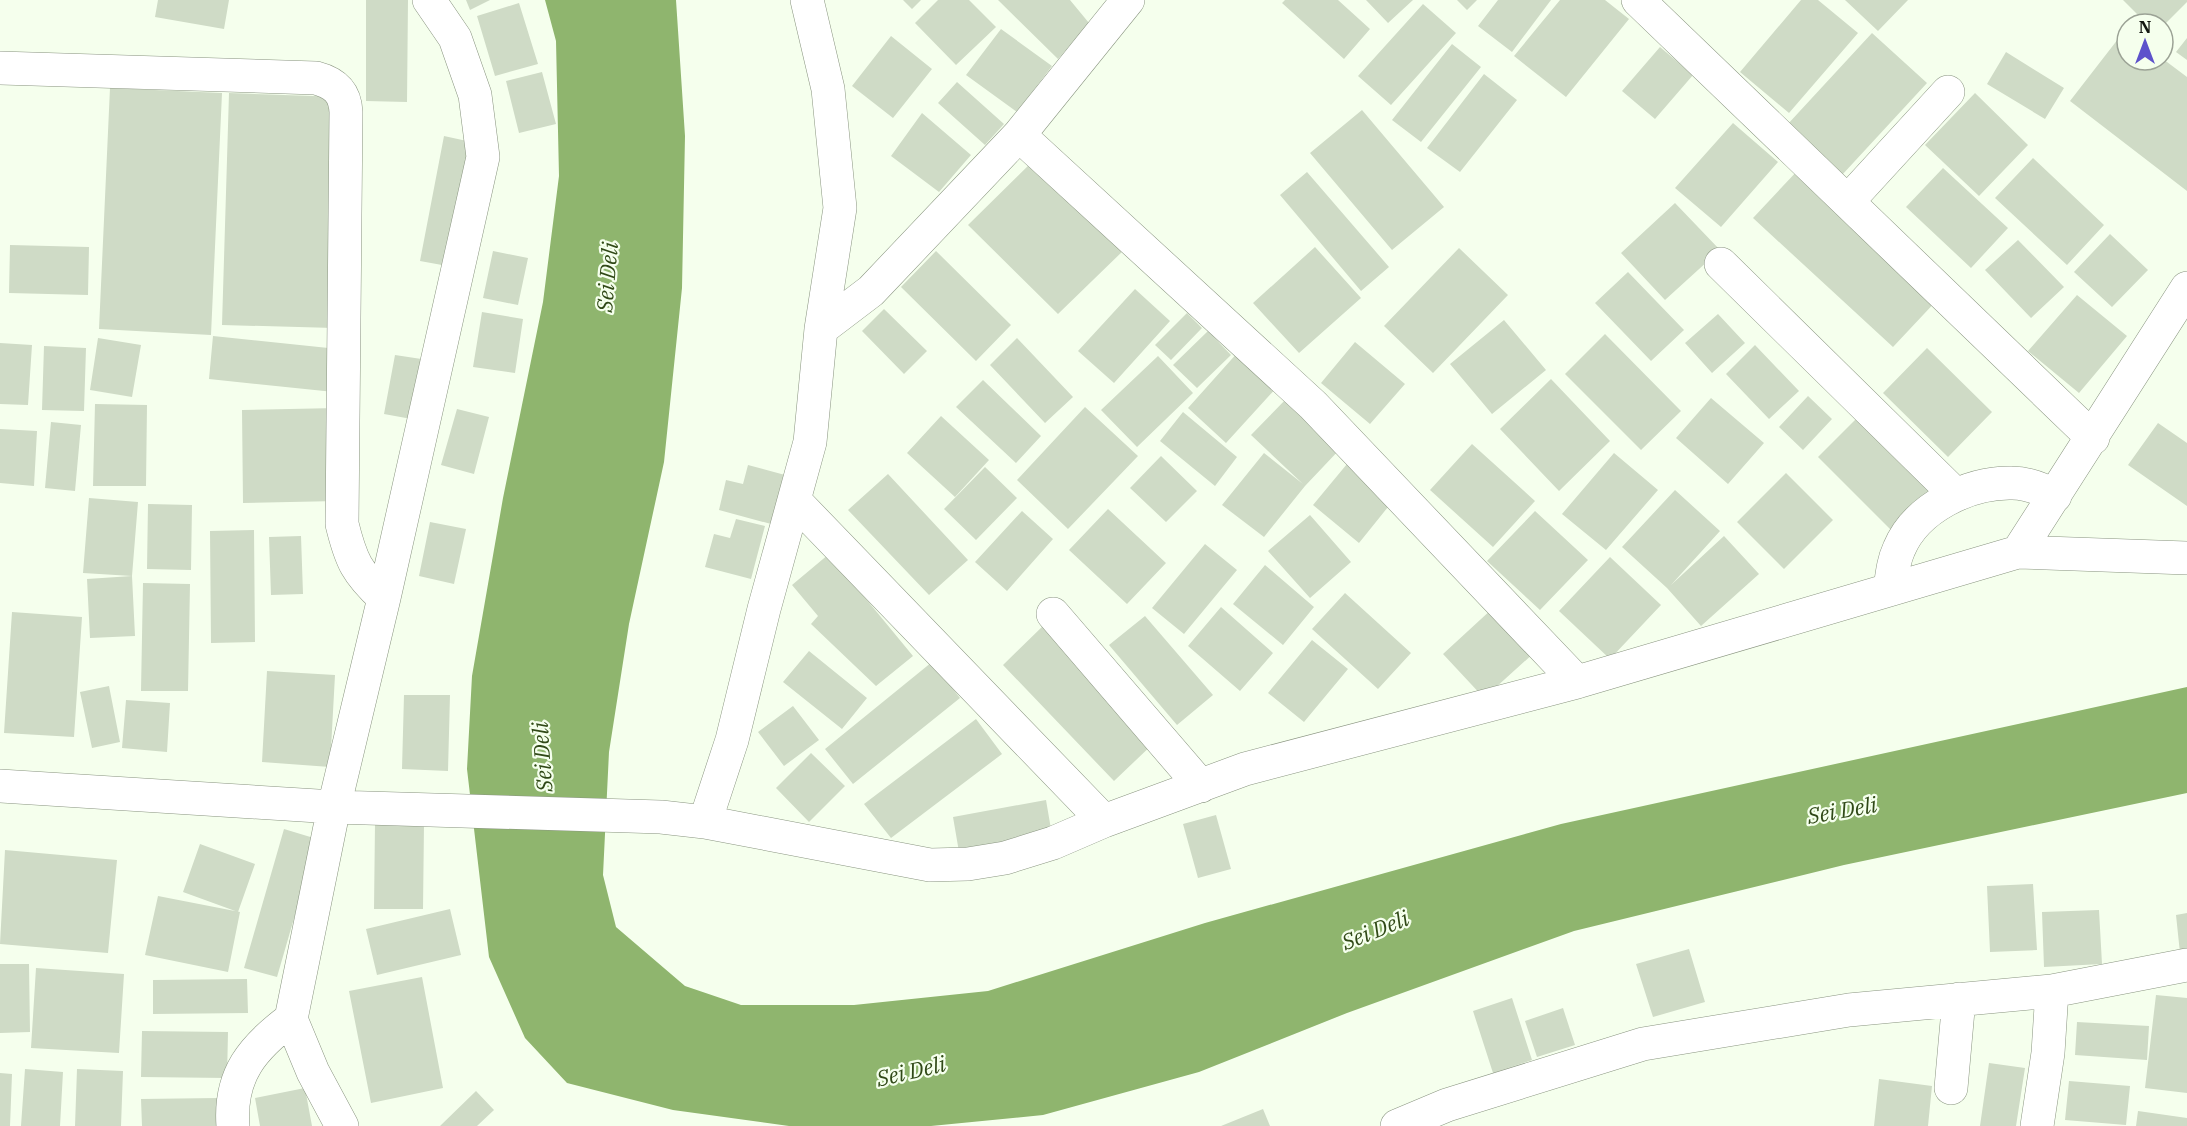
<svg xmlns="http://www.w3.org/2000/svg" width="2187" height="1126" viewBox="0 0 2187 1126" font-family="'IBM Plex Serif',serif">
	<style>
		.water { fill: #8fb56e }
		.building { fill: #cfdbc6 }
		.lines { fill: none; stroke-linecap: round; stroke-linejoin: round }
		.minor-casing { stroke: #8a9581; stroke-width: 34 }
		.minor { stroke: #fff; stroke-width: 33 }
		.labels { text-anchor: middle; stroke-width: 4.5; stroke-linejoin: round; paint-order: stroke }
		.water-label { font-size: 22px; font-style: italic; fill: #304917; stroke: #f5ffed }
	</style>
	<rect width="100%" height="100%" fill="#f5ffed"/>
	<path class="water" d="M545 0H676L685 136 682 288 664 462 629 624 609 752 603 875 616 927 685 986 741 1005H854L988 991 1205 923 1561 824 2187 687V793L1844 865 1574 931 1347 1013 1199 1072 1043 1115 931 1126H789L673 1110 567 1083 525 1038 489 957 467 769 472 676 503 498 543 302 559 176 556 41Z"/>
	<path class="building" d="M158 0H229L224 29 155 17Z
		M366 0H408L407 102 366 101Z
		M466 0H490L470 10Z
		M903 0H921L912 9Z
		M938 0H969L996 27 956 65 915 23Z
		M998 0H1070L1089 23 1058 59Z
		M1285 0H1338L1370 29 1344 59 1282 3Z
		M1366 0H1413L1388 23Z
		M1457 0H1477L1467 10Z
		M1498 0H1551L1512 52 1478 26Z
		M1560 0H1605L1629 19 1566 97 1514 56Z
		M1801 0H1818L1858 33 1789 113 1740 72Z
		M1845 0H1908L1878 31Z
		M2123 0H2187V2L2163 26 2147 24Z
		M519 3 538 64 495 76 477 16Z
		M1423 4 1456 33 1391 105 1358 76Z
		M1001 29 1052 66 1017 112 966 75Z
		M2125 30 2127 60 2163 59 2187 77V191L2070 101Z
		M1872 33 1927 83 1842 175 1787 125Z
		M891 36 932 69 893 118 852 86Z
		M2187 38V60L2176 52Z
		M1452 44 1481 67 1421 142 1392 120Z
		M1660 47 1693 75 1655 119 1622 91Z
		M2006 52 2064 88 2045 119 1987 84Z
		M542 72 556 124 519 133 506 81Z
		M1484 74 1517 100 1460 172 1427 148Z
		M957 82 1004 124 985 145 938 103Z
		M110 88 222 93 211 335 99 329Z
		M229 93 342 97 334 328 222 325Z
		M1975 93 2028 145 1979 196 1925 145Z
		M1362 110 1444 207 1392 250 1310 153Z
		M922 113 971 155 939 192 891 156Z
		M1733 123 1778 162 1721 227 1675 188Z
		M444 136 476 143 453 267 420 261Z
		M1036 158 1126 248 1058 314 968 225Z
		M2033 158 2104 225 2067 265 1995 198Z
		M1943 168 2008 228 1971 268 1906 207Z
		M1799 169 1939 298 1893 347 1753 218Z
		M1307 172 1389 267 1361 291 1280 195Z
		M1675 203 1720 250 1665 300 1621 253Z
		M2110 234 2148 270 2112 307 2074 272Z
		M2018 240 2064 287 2031 318 1985 270Z
		M10 245 89 247 88 295 9 293Z
		M1315 247 1361 298 1299 353 1253 303Z
		M1459 248 1508 295 1433 373 1384 326Z
		M493 251 528 258 518 305 483 298Z
		M936 251 1011 325 976 361 901 287Z
		M1628 272 1684 330 1651 361 1595 303Z
		M1135 289 1170 321 1114 383 1078 351Z
		M2077 295 2127 336 2079 393 2028 351Z
		M884 309 927 351 904 374 862 331Z
		M482 312 523 319 515 373 473 367Z
		M1187 313 1202 328 1171 360 1155 345Z
		M1718 314 1745 343 1712 373 1685 343Z
		M1504 320 1546 370 1492 414 1450 364Z
		M1208 331 1231 355 1197 388 1173 365Z
		M1605 334 1681 411 1641 450 1565 374Z
		M213 336 338 349 334 392 209 379Z
		M98 338 141 345 132 397 90 390Z
		M1017 338 1073 397 1045 423 990 365Z
		M1355 342 1405 384 1370 424 1321 383Z
		M0 343 32 345 28 405 0 404Z
		M1755 345 1799 391 1769 419 1726 374Z
		M44 346 86 348 84 411 42 410Z
		M1927 348 1992 412 1948 457 1883 393Z
		M1239 351 1278 386 1226 443 1188 408Z
		M395 355 428 360 417 420 384 414Z
		M1158 356 1193 393 1137 447 1101 410Z
		M1551 379 1610 441 1559 491 1500 429Z
		M983 380 1041 436 1016 463 956 407Z
		M1808 396 1832 419 1803 450 1779 427Z
		M1288 397 1341 448 1305 486 1264 537 1222 505 1264 453 1303 484 1251 435Z
		M1711 398 1764 443 1728 484 1676 438Z
		M95 404 147 405 146 486H93Z
		M1085 407 1138 456 1068 529 1017 480Z
		M337 408 338 501 243 503 242 410Z
		M457 409 489 417 474 474 441 465Z
		M1865 410 1939 485 1892 531 1818 457Z
		M1183 412 1237 457 1215 486 1160 441Z
		M941 416 989 460 955 497 907 453Z
		M51 422 81 425 75 491 45 488Z
		M2158 423 2187 443V506L2128 465Z
		M0 429 37 431 34 486 0 483Z
		M1472 444 1535 501 1493 547 1430 490Z
		M1614 453 1658 490 1606 550 1562 514Z
		M1161 456 1197 491 1166 522 1130 488Z
		M1347 464 1392 502 1359 543 1313 505Z
		M748 465 796 478 782 527 719 510 726 480 743 484Z
		M985 467 1017 498 976 540 944 509Z
		M1786 473 1833 520 1784 569 1737 522Z
		M888 474 968 560 929 595 848 510Z
		M1675 490 1720 531 1671 585 1724 536 1759 574 1701 626 1667 588 1622 547Z
		M89 498 138 502 132 576 83 573Z
		M148 504 192 505 191 570 147 569Z
		M1108 509 1166 563 1127 604 1069 550Z
		M1022 511 1053 539 1007 591 975 562Z
		M1535 511 1588 560 1540 610 1487 561Z
		M1310 515 1351 562 1310 598 1268 551Z
		M736 519 765 526 751 579 705 567 714 534 730 538Z
		M430 522 466 529 454 584 419 576Z
		M254 530 255 642 211 643 210 531Z
		M301 536 303 594 271 595 269 537Z
		M1205 544 1237 570 1184 634 1152 608Z
		M829 554 913 656 876 686 811 624 818 616 792 585Z
		M1610 557 1661 605 1610 659 1559 611Z
		M1265 565 1314 607 1283 645 1233 604Z
		M132 576 135 636 90 638 87 579Z
		M143 583 190 584 188 691H141Z
		M1345 593 1411 653 1378 689 1312 629Z
		M1221 607 1273 653 1240 691 1188 646Z
		M1493 608 1535 652 1484 698 1443 654Z
		M12 612 82 617 74 737 4 733Z
		M1145 616 1213 695 1177 725 1109 645Z
		M1045 624 1156 741 1114 781 1003 665Z
		M1312 640 1348 669 1304 722 1268 693Z
		M809 651 867 698 842 729 783 682Z
		M932 662 960 698 853 784 825 749Z
		M267 671 335 675 330 767 262 762Z
		M109 686 120 742 92 748 80 692Z
		M404 695H450L448 771 402 769Z
		M126 700 170 703 167 752 122 748Z
		M793 706 819 740 784 766 758 732Z
		M976 719 1002 754 891 838 864 804Z
		M811 753 845 786 809 822 776 788Z
		M1046 800 1052 835 959 852 953 817Z
		M1216 815 1231 869 1198 878 1183 824Z
		M375 824H424L423 909H374Z
		M284 829 317 839 277 977 244 968Z
		M200 844 255 864 238 912 183 892Z
		M5 850 117 860 108 953 0 944Z
		M2033 884 2037 950 1990 952 1987 886Z
		M158 896 240 912 228 972 145 955Z
		M450 909 461 955 377 975 366 929Z
		M2099 910 2102 964 2044 967 2042 912Z
		M2187 913V952L2180 953 2176 915Z
		M1689 949 1705 1002 1653 1017 1636 964Z
		M0 964H29L30 1032 0 1033Z
		M36 968 124 974 119 1053 31 1048Z
		M422 977 443 1088 371 1103 349 991Z
		M247 979 248 1013 153 1014V980Z
		M2156 995 2187 998V1093L2145 1088Z
		M1512 998 1532 1060 1493 1073 1473 1011Z
		M1563 1008 1575 1045 1537 1057 1525 1021Z
		M2077 1022 2149 1026 2147 1060 2075 1055Z
		M142 1031 228 1032 227 1078 141 1077Z
		M1989 1063 2025 1068 2016 1126H1980Z
		M25 1069 63 1072 60 1126H21Z
		M77 1069 123 1071 121 1126H75Z
		M0 1073 12 1074 10 1126H0Z
		M1879 1079 1932 1086 1928 1126H1874Z
		M2069 1081 2130 1086 2126 1125 2065 1120Z
		M305 1088 312 1126H260L255 1098Z
		M476 1091 494 1110 477 1126H440Z
		M218 1098 219 1126H142L141 1099Z
		M1263 1109 1270 1126H1221Z
		M2138 1111 2187 1118V1126H2136Z"/>
	<g class="lines">
		<defs>
			<path id="minor" d="M1638 0 2093 438
				M0 68 316 78C335 83 345 92 346 112L342 524C351 561 357 573 384 598
				M1019 135 1313 405 1577 682
				M1848 201 1948 92
				M1721 264 1956 495
				M821 329 871 291 1019 135 1128 0
				M794 500 1104 821
				M2018 552 2187 288
				M1890 589C1892 575 1893 562 1899 549 1916 508 1969 482 2012 483 2028 483 2042 489 2055 496
				M1053 614 1201 786
				M0 786 334 807 661 817 705 822 930 865 968 864 1005 858 1053 843 1104 821 1245 769 1577 682 2018 552 2187 558
				M705 822 732 740 764 609 810 442 821 329 840 208 828 89 807 0
				M1951 1088 1959 999
				M233 1126C229 1075 253 1047 291 1019
				M342 1126 313 1072 291 1019 334 807 384 598 483 157 475 95 455 38 429 0
				M1397 1126 1447 1105 1643 1044 1849 1010 2052 991 2187 965
				M2037 1126 2048 1053 2052 991"/>
		</defs>
		<use href="#minor" class="minor-casing"/>
		<use href="#minor" class="minor"/>
	</g>
	<g class="labels">
		<g class="water-label">
			<text transform="translate(607 277) rotate(-85)" y="8">Sei Deli</text>
			<text transform="translate(542 757) rotate(-94)" y="8">Sei Deli</text>
			<text transform="translate(1842 810) rotate(-10)" y="8">Sei Deli</text>
			<text transform="translate(1375 930) rotate(-22)" y="8">Sei Deli</text>
			<text transform="translate(911 1071) rotate(-13)" y="8">Sei Deli</text>
		</g>
	</g>
	<g transform="translate(2145 42)"><circle r="28" fill="#f5ffed" stroke="#9ba295" stroke-width="1.5"/>
	<path d="M0-4.5L10 22L0 15L-10 22Z" fill="#5d52cb"/>
	<text y="-9" font-size="16" font-weight="bold" text-anchor="middle" fill="#131710">N</text>
	</g>
</svg>
